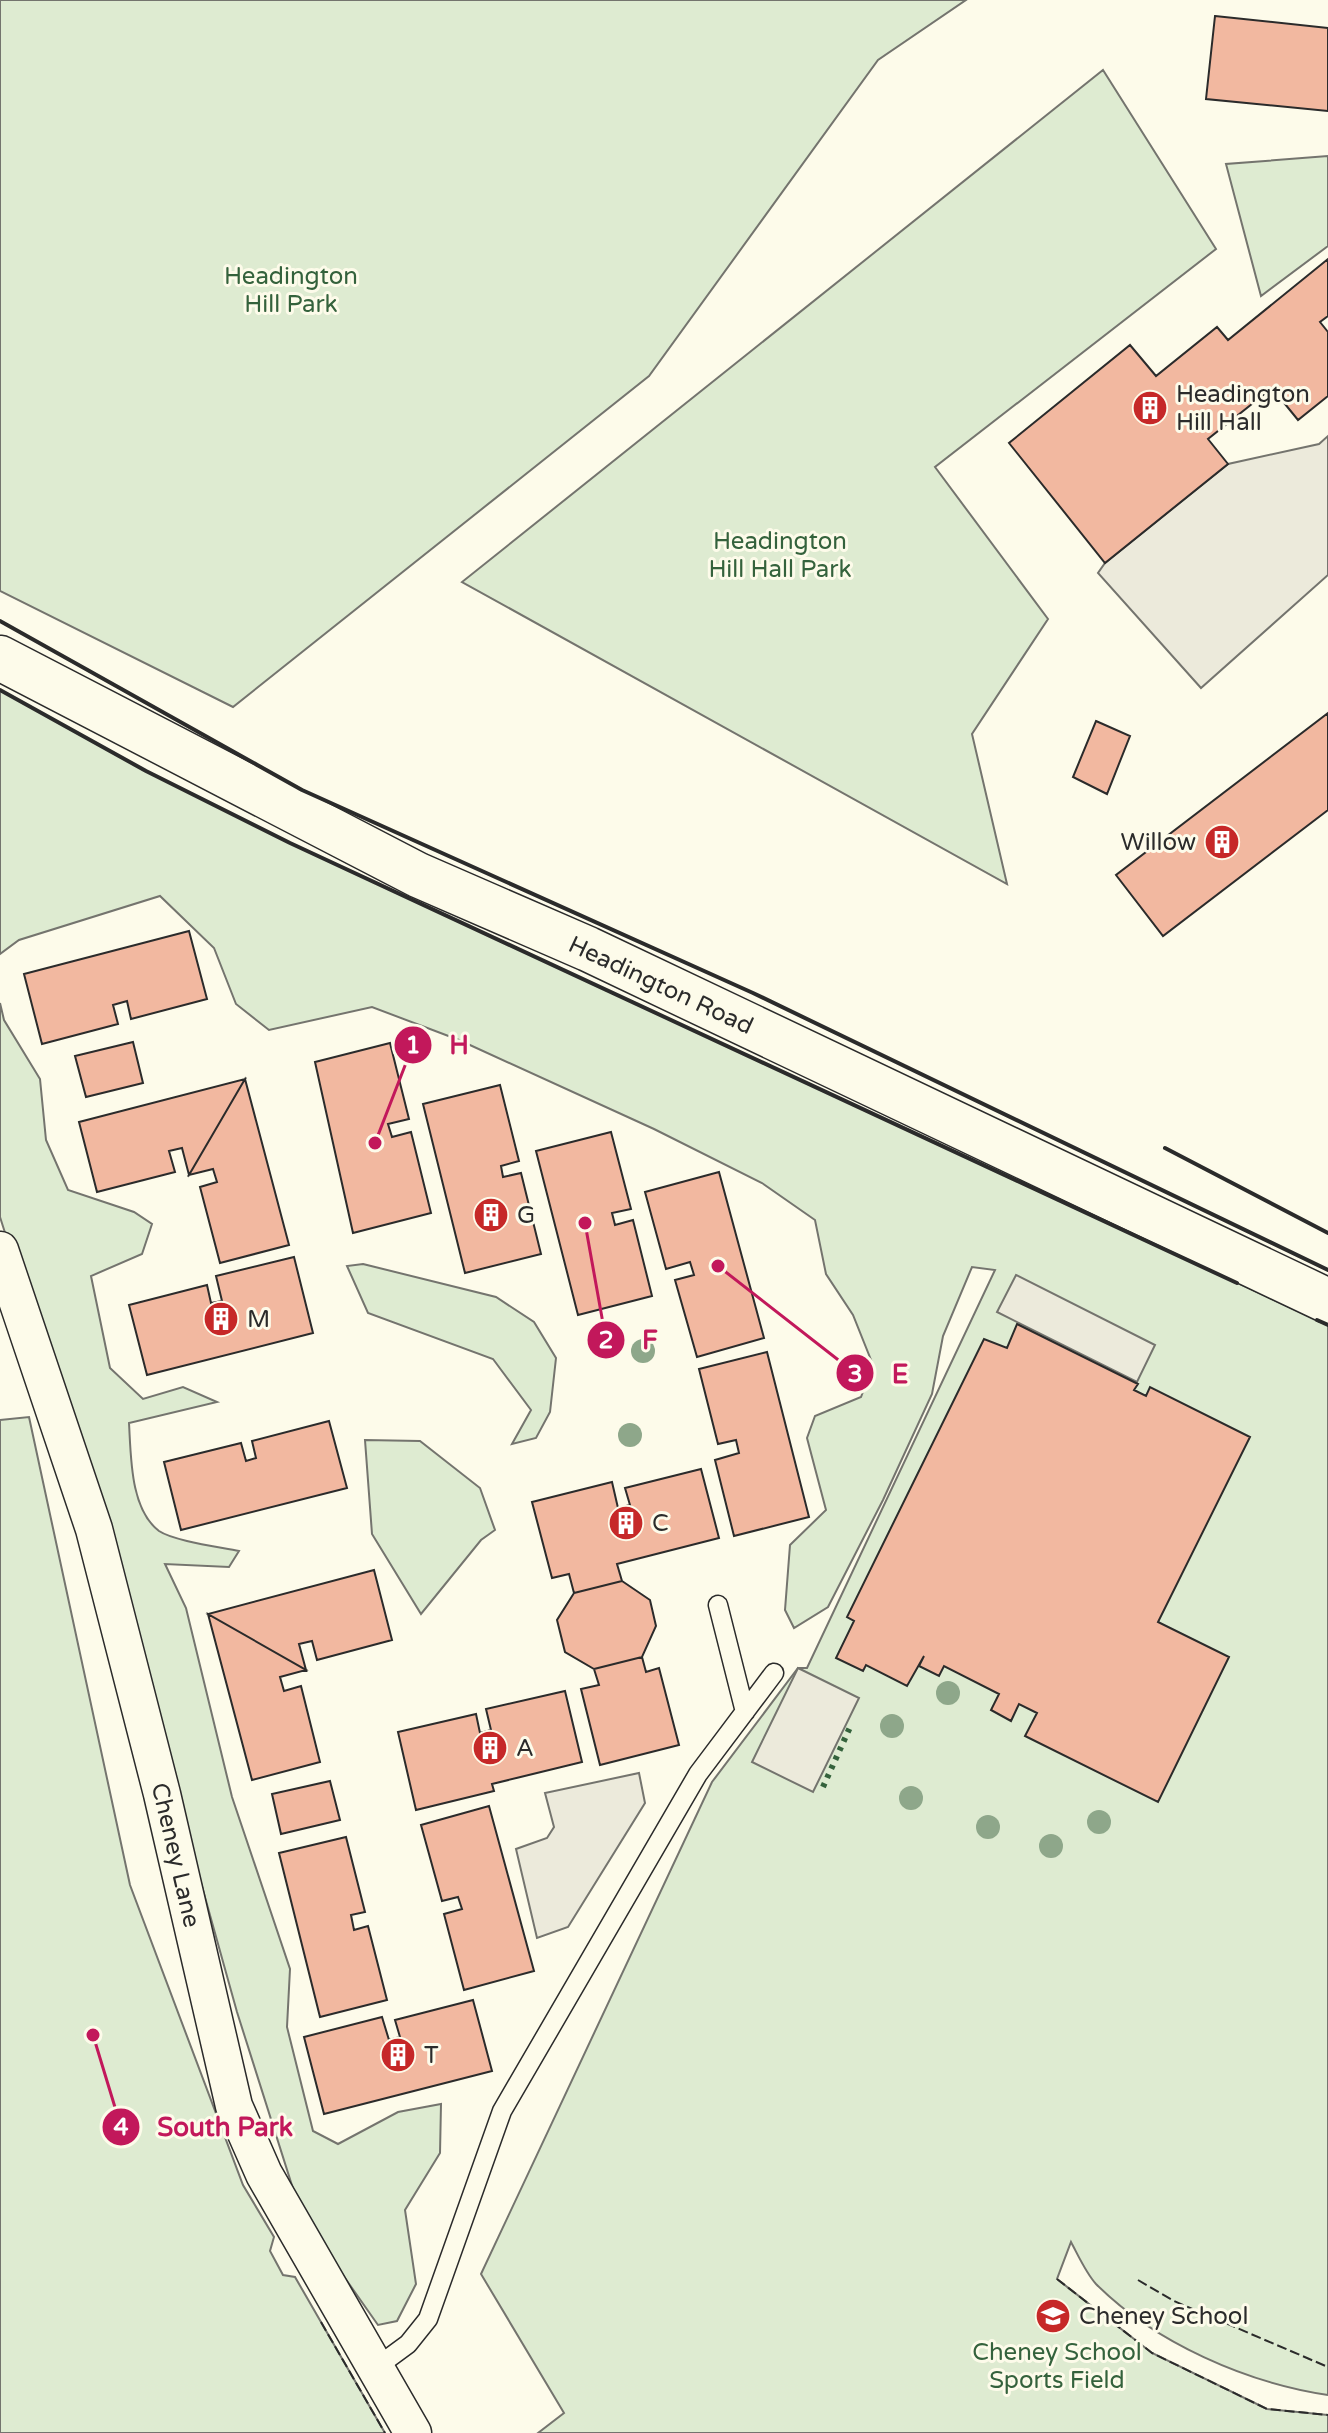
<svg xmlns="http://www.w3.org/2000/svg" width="1328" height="2433" viewBox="0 0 1328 2433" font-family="'Varela Round',sans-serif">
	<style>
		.green { fill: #deebd1; stroke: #74746e; stroke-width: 2 }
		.parking { fill: #eceadb; stroke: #74746e; stroke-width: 2 }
		.building { fill: #f2b8a0; stroke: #2b2b2b; stroke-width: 2 }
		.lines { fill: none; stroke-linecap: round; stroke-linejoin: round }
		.lane-casing { stroke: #2b2b2b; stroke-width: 21 }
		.street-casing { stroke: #2b2b2b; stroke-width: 39 }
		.primary-casing { stroke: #2b2b2b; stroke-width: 47 }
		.lane { stroke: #fdfbea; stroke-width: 18 }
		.street { stroke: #fdfbea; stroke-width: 36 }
		.primary { stroke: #fdfbea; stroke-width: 44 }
		.hedge { stroke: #34623c; stroke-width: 6; stroke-dasharray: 4 6; stroke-linecap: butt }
		.fence { stroke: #2b2b2b; stroke-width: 2; stroke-dasharray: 10 4; stroke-linecap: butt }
		.wall { stroke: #2b2b2b; stroke-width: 4 }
		.tree { fill: #8ea78a }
		.labels { text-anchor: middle; stroke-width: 6; stroke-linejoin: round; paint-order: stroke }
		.park-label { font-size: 24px; fill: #34623c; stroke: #fdfbea }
		.poi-label { font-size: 24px; fill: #2b2b2b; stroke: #fdfbea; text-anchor: start }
		.street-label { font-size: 24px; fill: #2b2b2b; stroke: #fdfbea }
		.leader { fill: none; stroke: #c2185b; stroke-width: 3 }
		.callout-dot { fill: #c2185b; stroke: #fdfbea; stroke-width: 3 }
		.mark-label { font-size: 24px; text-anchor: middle; font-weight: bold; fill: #fff }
		.callout-label { font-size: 26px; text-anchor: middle; font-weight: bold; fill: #c2185b; stroke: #fdfbea; stroke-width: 6; stroke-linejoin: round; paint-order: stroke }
	</style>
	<rect width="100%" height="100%" fill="#fdfbea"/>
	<path class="green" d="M0 0H966L878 60 649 376 233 707 0 591Z
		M1103 70 1216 249 935 467 1048 619 972 734 1007 884 462 582Z
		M1328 156V246L1261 296 1226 164Z
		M0 690 146 771 290 843 1328 1325V2395C1247 2383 1155 2343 1096 2284 1086 2273 1078 2255 1071 2242L1057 2279 1152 2353 1267 2409 1328 2415V2433H538L564 2413 481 2274 712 1782 798 1668H807L995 1270 972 1267 943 1336 932 1394 883 1500 828 1607 794 1628 785 1610 790 1545 826 1510 807 1438 815 1416 861 1397 873 1365 853 1315 826 1274 815 1220 762 1183 654 1129 459 1040 372 1007 269 1030 236 1004 214 948 160 896 19 940 0 954Z
		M0 1003 4 1020 40 1079 46 1140 68 1190 134 1212 152 1224 142 1254 91 1276 110 1368 143 1399 183 1387 217 1402 129 1423C131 1456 130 1509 159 1531 174 1541 220 1547 239 1551L229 1567 165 1564 186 1608 232 1797 290 1969 287 2027 313 2131 338 2144 398 2112 441 2104 440 2153 405 2210 416 2284 397 2321 378 2325 302 2217 237 2012 157 1725 69 1434 0 1217Z
		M363 1264 496 1297 534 1322 556 1358 550 1412 536 1438 512 1444 531 1410 493 1359 368 1313 347 1266Z
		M29 1417 130 1885 243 2185 274 2237 270 2251 283 2275 295 2277 385 2433H0V1420Z
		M365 1440 420 1441 480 1488 495 1530 481 1540 421 1614 372 1534Z"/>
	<path class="parking" d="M1328 436V575L1201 688 1098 573 1105 563 1228 464 1319 444Z
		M1016 1275 1155 1345 1137 1382 997 1312Z
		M798 1668 859 1698 813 1792 752 1762Z
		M639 1773 645 1803 568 1927 537 1938 516 1849 547 1838 554 1827 545 1793Z"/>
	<path class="building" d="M1215 16 1328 28V111L1206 99Z
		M1328 259V316L1320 322 1328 332V396L1298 420 1272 388 1208 439 1228 464 1105 563 1009 443 1130 345 1156 376 1217 327 1228 340Z
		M1328 713V810L1163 936 1116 875Z
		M1096 721 1130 736 1107 794 1073 777Z
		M189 931 207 999 131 1019 127 1001 113 1005 118 1024 42 1044 24 974Z
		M133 1042 143 1083 86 1097 75 1056Z
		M390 1043 409 1119 388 1124 392 1137 411 1132 431 1213 353 1233 315 1062Z
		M245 1079 189 1175 182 1148 169 1151 175 1172 97 1192 79 1122Z
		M245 1079 289 1245 220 1263 200 1187 217 1182 213 1169 189 1175Z
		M500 1085 519 1161 501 1166 503 1177 521 1173 541 1254 465 1273 423 1104Z
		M611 1132 631 1209 612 1213 615 1225 633 1220 652 1296 578 1315 536 1151Z
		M719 1172 764 1338 697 1357 675 1280 694 1275 690 1262 666 1269 645 1192Z
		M294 1257 313 1333 147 1375 129 1305 207 1285 211 1303 222 1301 216 1276Z
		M1017 1324 1138 1384 1134 1390 1146 1396 1150 1387 1250 1437 1158 1622 1229 1657 1158 1802 1025 1736 1037 1713 1019 1704 1011 1721 991 1710 999 1694 944 1666 939 1676 919 1666 924 1656 907 1686 866 1665 863 1671 836 1658 854 1621 847 1617 984 1339 1007 1348Z
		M767 1352 809 1517 734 1536 715 1460 739 1453 736 1440 718 1444 699 1369Z
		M329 1421 347 1488 181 1530 164 1462 241 1443 246 1461 256 1458 252 1441Z
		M701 1469 719 1538 617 1564 622 1581 574 1593 569 1574 552 1578 532 1502 612 1482 618 1508 630 1505 625 1488Z
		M374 1570 392 1640 317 1660 312 1641 299 1644 306 1670 208 1614Z
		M622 1581 650 1600 656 1626 642 1657 594 1669 565 1652 557 1620 574 1593Z
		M208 1614 306 1670 280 1677 284 1691 301 1686 320 1762 252 1780Z
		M642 1657 646 1672 659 1668 679 1745 600 1765 581 1689 599 1685 594 1669Z
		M565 1691 582 1762 492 1784 494 1791 416 1810 398 1732 476 1714 480 1733 491 1730 486 1709Z
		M330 1781 340 1820 281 1834 272 1794Z
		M489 1806 534 1971 464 1990 444 1914 462 1909 458 1897 442 1901 421 1825Z
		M346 1837 365 1912 351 1915 354 1930 368 1926 387 2000 320 2017 279 1853Z
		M473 2000 492 2071 324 2114 304 2037 382 2017 389 2040 400 2037 395 2020Z"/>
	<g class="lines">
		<defs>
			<path id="lane" d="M718 1605 745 1712
				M374 2369 408 2344 428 2319 502 2111 698 1774 774 1673"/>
			<path id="street" d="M0 1250 94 1529 162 1794 234 2106 264 2174 413 2433"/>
			<path id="primary" d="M0 658 418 875 588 949 1328 1301"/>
		</defs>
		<use href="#lane" class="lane-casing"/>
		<use href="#street" class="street-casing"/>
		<use href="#primary" class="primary-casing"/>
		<use href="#lane" class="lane"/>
		<use href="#street" class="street"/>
		<use href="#primary" class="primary"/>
		<path class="hedge" d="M823 1787 851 1725"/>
		<path class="fence" d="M1057 2279 1152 2353 1267 2409 1328 2415
			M1138 2280 1174 2301 1328 2367
			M321 2322 385 2433"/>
		<path class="wall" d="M0 621 302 790 753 993 1328 1270
			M0 690 146 771 290 843 1237 1283
			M1165 1148 1328 1233
			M1317 1320 1328 1325"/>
	</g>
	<g class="tree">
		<circle cx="643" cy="1351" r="12"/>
		<circle cx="630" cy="1435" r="12"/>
		<circle cx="948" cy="1693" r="12"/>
		<circle cx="892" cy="1726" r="12"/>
		<circle cx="911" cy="1798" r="12"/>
		<circle cx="1099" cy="1822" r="12"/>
		<circle cx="988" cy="1827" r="12"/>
		<circle cx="1051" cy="1846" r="12"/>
	</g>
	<defs>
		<symbol id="building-disc" viewBox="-11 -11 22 22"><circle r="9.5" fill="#c62828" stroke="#fdfbea"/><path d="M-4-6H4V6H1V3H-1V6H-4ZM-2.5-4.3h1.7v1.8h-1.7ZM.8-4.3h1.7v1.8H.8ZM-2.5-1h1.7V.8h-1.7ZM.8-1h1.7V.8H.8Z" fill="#fff"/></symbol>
		<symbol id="school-disc" viewBox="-11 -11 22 22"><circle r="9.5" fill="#c62828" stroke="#fdfbea"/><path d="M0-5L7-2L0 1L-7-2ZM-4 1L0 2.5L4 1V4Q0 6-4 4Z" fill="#fff"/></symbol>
	</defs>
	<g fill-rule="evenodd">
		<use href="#building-disc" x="1130" y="388" width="40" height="40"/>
		<use href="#building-disc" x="1202" y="822" width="40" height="40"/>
		<use href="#building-disc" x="471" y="1195" width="40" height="40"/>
		<use href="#building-disc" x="201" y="1299" width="40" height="40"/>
		<use href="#building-disc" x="606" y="1503" width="40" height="40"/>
		<use href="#building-disc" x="470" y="1728" width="40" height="40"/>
		<use href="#building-disc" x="378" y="2035" width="40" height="40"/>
		<use href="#school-disc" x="1033" y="2296" width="40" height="40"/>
	</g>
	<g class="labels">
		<g class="park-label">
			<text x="291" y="284">Headington<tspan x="291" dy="28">Hill Park</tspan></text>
			<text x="780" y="549">Headington<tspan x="780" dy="28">Hill Hall Park</tspan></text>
			<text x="1057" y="2360">Cheney School<tspan x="1057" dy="28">Sports Field</tspan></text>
		</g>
		<g class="poi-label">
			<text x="1176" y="402">Headington<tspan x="1176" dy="28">Hill Hall</tspan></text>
			<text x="1196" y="850" text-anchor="end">Willow</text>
			<text x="517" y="1223">G</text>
			<text x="247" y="1327">M</text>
			<text x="652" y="1531">C</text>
			<text x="516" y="1756">A</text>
			<text x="424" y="2063">T</text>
			<text x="1079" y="2324">Cheney School</text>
		</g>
		<g class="street-label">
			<text transform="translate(661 985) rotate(25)" y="8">Headington Road</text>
			<text transform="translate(176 1855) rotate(77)" y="8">Cheney Lane</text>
		</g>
	</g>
	<path class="leader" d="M375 1143L413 1045M585 1223L606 1340M718 1266L855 1373M93 2035L121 2127"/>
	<g class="callout-dot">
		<circle cx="375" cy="1143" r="8"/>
		<circle cx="585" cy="1223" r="8"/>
		<circle cx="718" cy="1266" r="8"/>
		<circle cx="93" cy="2035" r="8"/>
		<circle cx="413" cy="1045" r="20"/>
		<circle cx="606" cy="1340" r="20"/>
		<circle cx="855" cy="1373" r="20"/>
		<circle cx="121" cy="2127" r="20"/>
	</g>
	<g class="mark-label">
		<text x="413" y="1053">1</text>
		<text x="606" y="1348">2</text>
		<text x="855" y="1382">3</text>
		<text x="121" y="2135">4</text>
	</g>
	<g class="callout-label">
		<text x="459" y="1054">H</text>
		<text x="650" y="1349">F</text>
		<text x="900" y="1383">E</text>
		<text x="225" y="2136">South Park</text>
	</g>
</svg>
